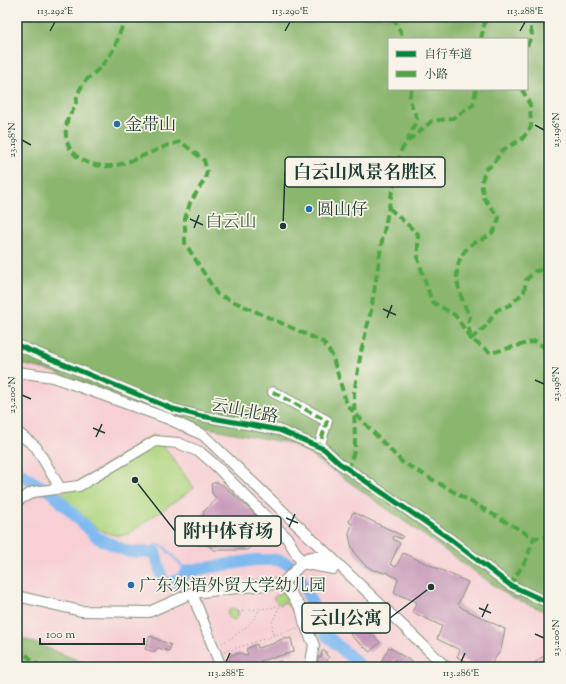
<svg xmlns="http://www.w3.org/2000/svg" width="566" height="684" viewBox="0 0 566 684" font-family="'Sorts Mill Goudy','Noto Serif SC',serif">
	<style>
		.built { fill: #f7cfd5 }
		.green { fill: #afd57f; stroke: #67895a }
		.forest { fill: #8bb66e; stroke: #557a51; fill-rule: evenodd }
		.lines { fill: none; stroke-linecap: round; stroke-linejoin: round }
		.stream { stroke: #7eb9f0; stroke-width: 2 }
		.river { stroke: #7eb9f0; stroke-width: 12 }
		.building { fill: #c696b8 }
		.minor-casing { stroke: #84907a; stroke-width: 12 }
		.path { stroke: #84907a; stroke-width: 1; stroke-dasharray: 1 3; stroke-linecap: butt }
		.minor { stroke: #fff; stroke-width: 10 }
		.quiet { stroke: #4fa644; stroke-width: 4; stroke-dasharray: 8 4; stroke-linecap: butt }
		.cycleway-casing { stroke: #f7f3e8; stroke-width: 8 }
		.cycleway { stroke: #00873e; stroke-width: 5 }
		.ticks { fill: none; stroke: #1f3d34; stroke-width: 1.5 }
		.poi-dot { fill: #1f6fb2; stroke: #f7f3e8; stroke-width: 1.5 }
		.labels { text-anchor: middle; stroke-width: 3.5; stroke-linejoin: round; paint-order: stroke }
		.poi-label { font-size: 17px; fill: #1f3d34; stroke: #f7f3e8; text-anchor: start }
		.park-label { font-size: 17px; fill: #3c5b43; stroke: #f7f3e8 }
		.street-label { font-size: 17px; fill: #1f3d34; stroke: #f7f3e8 }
		.leader { fill: none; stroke: #1f3d34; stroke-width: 1.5 }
		.callout-dot { fill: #1f3d34; stroke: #f7f3e8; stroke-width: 1.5 }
		.callout { fill: #f7f3e8; stroke: #1f3d34; stroke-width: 1.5 }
		.callout-label { font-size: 18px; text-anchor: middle; font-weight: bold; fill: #1f3d34 }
		.neatline { fill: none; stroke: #1f3d34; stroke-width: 1.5 }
		.ticks-label { font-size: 10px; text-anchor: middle; fill: #1f3d34 }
	</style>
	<rect width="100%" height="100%" fill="#f7f3e8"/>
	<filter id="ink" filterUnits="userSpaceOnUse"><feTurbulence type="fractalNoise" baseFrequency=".025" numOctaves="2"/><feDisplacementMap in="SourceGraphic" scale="8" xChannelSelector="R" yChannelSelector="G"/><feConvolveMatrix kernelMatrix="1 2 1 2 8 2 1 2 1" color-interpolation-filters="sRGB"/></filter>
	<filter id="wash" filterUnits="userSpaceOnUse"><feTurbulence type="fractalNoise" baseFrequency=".012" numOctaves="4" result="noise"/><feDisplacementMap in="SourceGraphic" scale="16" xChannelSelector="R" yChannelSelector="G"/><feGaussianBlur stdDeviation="0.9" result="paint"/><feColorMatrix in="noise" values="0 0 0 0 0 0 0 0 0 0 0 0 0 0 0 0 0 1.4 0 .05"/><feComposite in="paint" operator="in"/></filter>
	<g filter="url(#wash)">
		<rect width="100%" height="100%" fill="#e9e2c1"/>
		<path class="built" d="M17 363 52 371 192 425 293 444 334 471 509 596 549 613V667H95L17 636Z"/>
		<path class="green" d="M155 434 194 488 128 534C101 542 77 510 60 494Z
			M287 588 300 606 293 611 284 602 280 605 273 598Z
			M227.5 614a5.5 5.5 0 1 1 11 0a5.5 5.5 0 1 1-11 0Z"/>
		<path class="forest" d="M17 17H549V613L509 596 334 471 293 444 192 425 52 371 17 363ZM389 39H527V89H389Z
			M17 636 95 667H17Z"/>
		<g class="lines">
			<path class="stream" d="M155 552V545L163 546 187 571"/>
			<path class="river" d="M17 470 33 482 51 492 98 538 129 552H155L164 585 181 579 187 571 255 560H277L289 564 301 579 326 635 362 667"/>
		</g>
		<g id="blocks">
			<path class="building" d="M216 482 223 485 274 532V540L271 543H264L260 539 247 550H214L208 545H199L194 538 195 535 205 525 201 520 204 516 203 512 217 499 212 493 211 484Z
				M353 512 403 536 401 539 394 536 393 539 400 543 390 564 396 567 403 553 468 582 458 604 462 608 505 629 501 650 489 667H478L457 657 460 650 437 639 442 626 412 612 417 602 394 593 398 579 386 572 384 573 376 570 375 571 365 565 356 555 351 545 349 534 352 524 349 522Z
				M361 625 380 642 370 652 350 635Z
				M150 636 171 645 169 651 158 648 154 652 145 649Z
				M286 637V639L291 638 294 652 260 661 263 666 281 661 283 667H231L229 660 231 655 240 653 246 655 248 654 246 649 257 644 258 648 272 644Z
				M389 647 420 667H408L395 659 390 667H387L381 662Z
				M322 651H326V655L329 657 326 663 331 664 330 667H317L318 657H321Z
				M549 656V667H536L533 664 542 657Z"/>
		</g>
	</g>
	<g filter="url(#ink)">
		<use href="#blocks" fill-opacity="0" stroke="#84907a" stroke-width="1"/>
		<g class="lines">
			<defs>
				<path id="minor" d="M17 345 173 409 201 416 279 430 324 449 339 463 450 539 510 585 549 603
					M17 372 53 377 169 419 203 435 446 667
					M273 392 327 421 319 447
					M17 432 36 447 60 488
					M17 501 33 492 79 486 155 441 178 443 200 452 214 464 287 538 302 563
					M302 563 333 569
					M283 583 301 608 305 625 314 645 311 662 312 667
					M192 593 221 667
					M17 596 81 611 149 612 192 593 283 583 307 558C316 554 327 560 336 564"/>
			</defs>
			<use href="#minor" class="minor-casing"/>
			<path class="path" d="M238 612 258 609
				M273 634 272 623 280 605
				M222 643C235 636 255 624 259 609L271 608 280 605
				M224 652 297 628"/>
			<use href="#minor" class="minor"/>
			<path class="quiet" d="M129 17C119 26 119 41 112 52 108 57 105 62 101 67 95 73 86 78 82 86 78 91 77 99 75 106 73 111 68 116 67 122 61 148 78 164 103 166 128 168 156 146 181 142L204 160 207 171 205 179 190 203 185 219V243L217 294 323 342 332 355 347 405 402 462 534 538 549 537
				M393 17 404 39
				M481 39 485 21 489 17
				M527 46 532 35 529 17
				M522 89 530 105 531 127 522 139 503 150 492 165 486 169 481 183 484 198 499 218C497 223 495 231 491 234 486 239 477 240 472 244 447 264 458 293 470 317L468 323 471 339 486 326 497 310 510 305 524 292 526 280 535 271 549 269
				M408 141 432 121 453 118 473 105 476 89
				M389 208 418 234V259L432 302 455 315 471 339 491 353 535 341 549 350
				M273 392 327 421 319 447
				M348 470 355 448 354 393 361 352 371 311 382 241 400 152 407 142 417 119 409 98 412 89
				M510 585 526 560 534 538
				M17 647 40 667"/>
			<defs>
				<path id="cycleway" d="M17 345 173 409 201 416 279 430 324 449 339 463 450 539 510 585 549 603"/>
			</defs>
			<use href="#cycleway" class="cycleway-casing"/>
			<use href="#cycleway" class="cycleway"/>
		</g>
	</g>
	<path class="ticks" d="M50 31 55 22M285 31 290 22M520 31 525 22M535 125 544 130M22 140 31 145M190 219 203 225M194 228 199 215M383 309 396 315M387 318 392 305M535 380 544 384M22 395 31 399M93 428 105 433M96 437 102 424M286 518 298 523M289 527 295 514M479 608 491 613M482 617 488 604M535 634 544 638M226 662 230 653M461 662 465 653"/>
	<g class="poi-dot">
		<circle cx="117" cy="124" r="4"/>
		<circle cx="309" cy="209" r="4"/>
		<circle cx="131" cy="585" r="4"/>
	</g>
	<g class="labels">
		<g class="poi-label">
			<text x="125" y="130">金带山</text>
			<text x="317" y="215">圆山仔</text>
			<text x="139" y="591">广东外语外贸大学幼儿园</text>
		</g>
		<g class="park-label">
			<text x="231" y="227">白云山</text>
		</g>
		<g class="street-label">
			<text transform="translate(245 410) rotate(11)" y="6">云山北路</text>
		</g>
	</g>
	<path class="leader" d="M283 226L285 172M135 480L175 531M431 587L390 618"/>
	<g class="callout-dot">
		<circle cx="283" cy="226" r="4"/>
		<circle cx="135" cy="480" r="4"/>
		<circle cx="431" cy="587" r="4"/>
	</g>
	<g class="callout">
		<rect x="285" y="157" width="160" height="30" rx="4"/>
		<rect x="175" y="516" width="106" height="30" rx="4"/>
		<rect x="302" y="603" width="88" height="30" rx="4"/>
	</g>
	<g class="callout-label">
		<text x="365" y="178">白云山风景名胜区</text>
		<text x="228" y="537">附中体育场</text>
		<text x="346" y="624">云山公寓</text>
	</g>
	<rect width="566" height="684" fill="none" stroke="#f7f3e8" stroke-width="44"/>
	<rect x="388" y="38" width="140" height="52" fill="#f7f3e8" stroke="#a1aaa0"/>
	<rect x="396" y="51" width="20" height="6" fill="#00873e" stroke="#a1aaa0"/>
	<text x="424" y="58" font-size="12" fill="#1f3d34">自行车道</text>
	<rect x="396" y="71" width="20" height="6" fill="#4fa644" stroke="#a1aaa0"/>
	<text x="424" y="78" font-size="12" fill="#1f3d34">小路</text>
	<path d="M40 638v6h104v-6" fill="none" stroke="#1f3d34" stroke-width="2"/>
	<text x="46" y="638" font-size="12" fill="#1f3d34" stroke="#f7f3e8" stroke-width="3" paint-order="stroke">100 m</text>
	<rect x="22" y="22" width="522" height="640" class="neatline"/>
	<g class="ticks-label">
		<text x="55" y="14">113.292°E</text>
		<text x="290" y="14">113.290°E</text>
		<text x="525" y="14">113.288°E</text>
		<text transform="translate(555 130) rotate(-90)" y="4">23.196°N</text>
		<text transform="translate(11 140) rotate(-90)" y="4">23.198°N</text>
		<text transform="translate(555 384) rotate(-90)" y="4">23.198°N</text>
		<text transform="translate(11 395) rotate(-90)" y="4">23.200°N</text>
		<text transform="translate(555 638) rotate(-90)" y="4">23.200°N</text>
		<text x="226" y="676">113.288°E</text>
		<text x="461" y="676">113.286°E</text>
	</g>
</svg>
